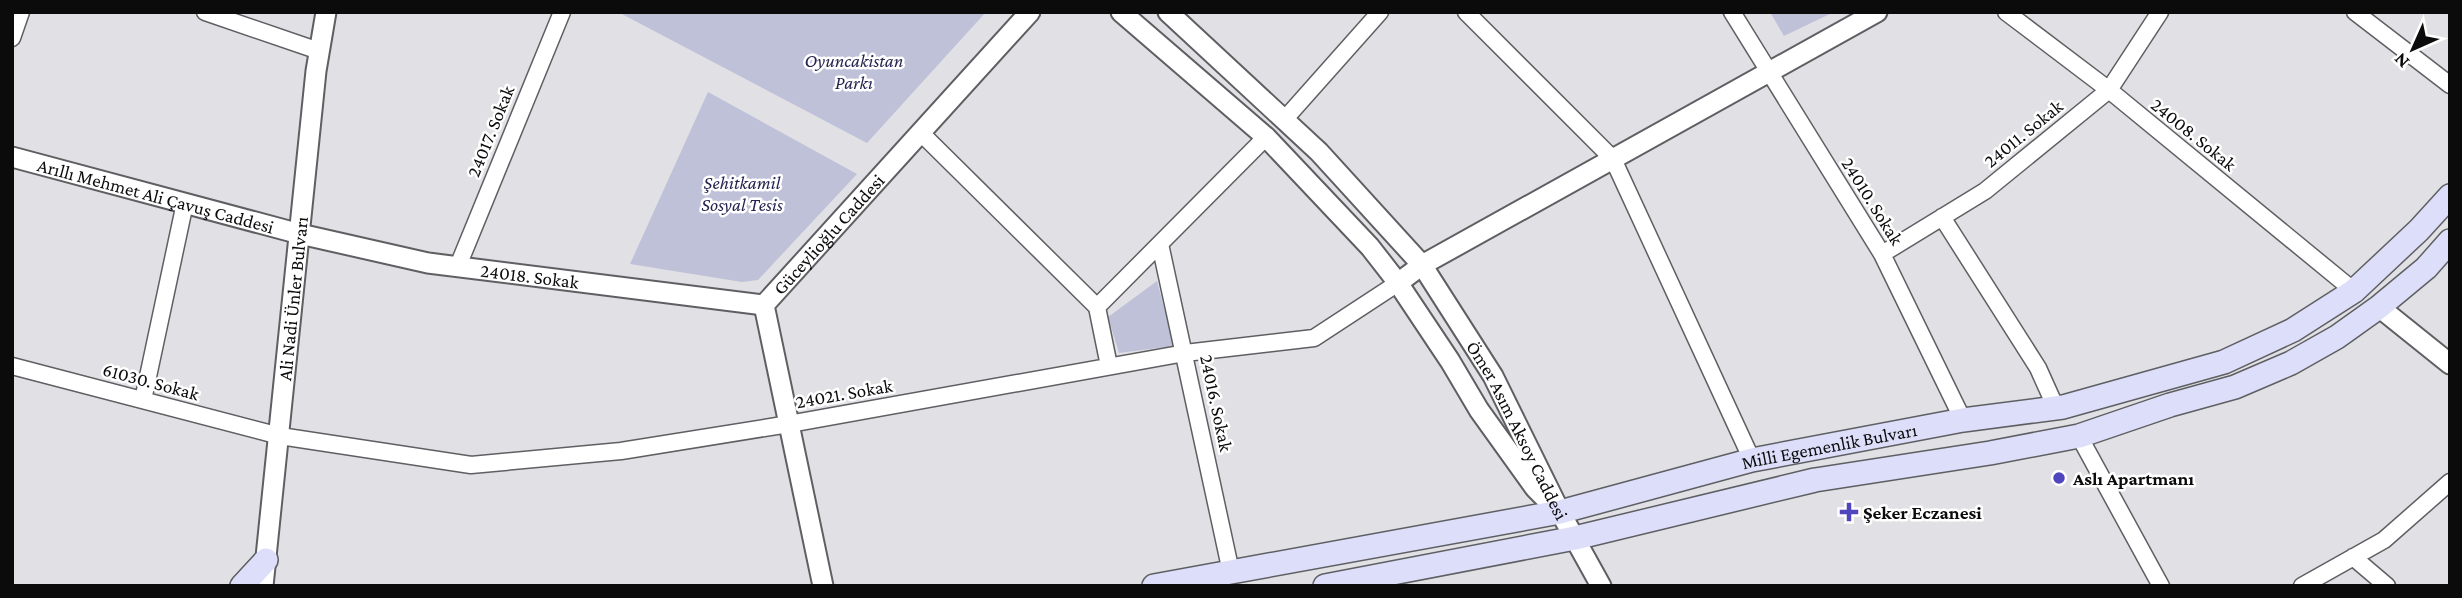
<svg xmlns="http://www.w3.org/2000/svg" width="2462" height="598" viewBox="0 0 2462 598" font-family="'Crimson Pro',serif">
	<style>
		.green { fill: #bec1d8 }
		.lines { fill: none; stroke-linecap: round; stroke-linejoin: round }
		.minor-casing { stroke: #5e5f62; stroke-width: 19 }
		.tertiary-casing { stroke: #5e5f62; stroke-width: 23 }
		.secondary-casing { stroke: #5e5f62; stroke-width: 26 }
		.minor { stroke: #fff; stroke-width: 16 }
		.tertiary { stroke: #fff; stroke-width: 19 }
		.secondary { stroke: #dddefa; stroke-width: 23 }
		.poi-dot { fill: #4f46bd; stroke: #fff; stroke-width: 2.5 }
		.labels { text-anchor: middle; stroke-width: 5; stroke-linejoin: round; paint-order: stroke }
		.park-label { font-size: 19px; font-style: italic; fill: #242451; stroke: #fff }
		.street-label { font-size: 19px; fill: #0b0b0c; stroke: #fff }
		.poi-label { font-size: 19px; font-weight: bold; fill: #0b0b0c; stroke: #fff; text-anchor: start }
	</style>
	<rect width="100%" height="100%" fill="#e1e1e5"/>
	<path class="green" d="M618 12H986L867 143Z
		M1770 12H1834L1784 36Z
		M708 92 857 174 758 280 742 282 630 264Z
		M1157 281 1174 346 1119 353 1108 317Z"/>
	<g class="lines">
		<defs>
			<path id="minor" d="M205 12 319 51
				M1466 12 1613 159 1752 460
				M1732 12 1882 254 1963 420
				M2006 12 2109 90 2354 291
				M2355 12 2450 85
				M12 38 21 12
				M1284 120 1380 12
				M920 132 1097 307 1266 137
				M1942 217 2038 368 2056 408
				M1160 244 1231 572
				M1882 254 1985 191 2109 90 2160 12
				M458 266 562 12
				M1097 307 1109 366
				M12 366 280 436 471 465 621 451 789 424 1185 353 1314 338 1398 283
				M143 400 185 203
				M2079 436 2161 586
				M2353 557 2387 586
				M2302 586 2384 540 2450 482"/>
			<g id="tertiary">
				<path d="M1121 12 1266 137 1370 247 1398 283 1450 361 1479 410 1535 488 1546 499"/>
				<path id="s1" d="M1168 12 1319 152 1422 265 1493 376 1560 512 1601 586"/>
				<path id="s2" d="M12 157 300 234 428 263 764 305"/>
				<path d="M1398 283 1422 265 1877 12"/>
				<path d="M2379 307 2450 364"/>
				<path id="s3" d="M263 586 316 71 326 12"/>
				<path id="s4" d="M823 586 764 305 1030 12"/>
			</g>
			<g id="secondary">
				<path d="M242 586 266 560"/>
				<path id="s5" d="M1154 586 1560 512 1752 460 1963 420 2063 407 2224 362 2293 330 2354 291 2419 230 2450 196"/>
				<path d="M1325 586 1575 538 1815 480 1990 453 2079 436 2170 405 2235 387 2291 363 2337 337 2379 307 2426 268 2450 241"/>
			</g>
		</defs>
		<use href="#minor" class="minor-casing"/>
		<use href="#tertiary" class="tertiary-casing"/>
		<use href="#secondary" class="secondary-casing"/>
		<use href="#minor" class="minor"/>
		<use href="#tertiary" class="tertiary"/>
		<use href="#secondary" class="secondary"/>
	</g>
	<g class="poi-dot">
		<circle cx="2059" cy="478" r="7"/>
		<path d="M1845.5 501.5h7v7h7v7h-7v7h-7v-7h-7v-7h7z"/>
	</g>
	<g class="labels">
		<g class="park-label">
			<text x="854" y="67">Oyuncakistan<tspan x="854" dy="22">Parkı</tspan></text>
			<text x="742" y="189">Şehitkamil<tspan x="742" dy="22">Sosyal Tesis</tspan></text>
		</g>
		<g class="street-label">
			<text transform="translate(490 131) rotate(-68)" y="7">24017. Sokak</text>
			<text transform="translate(2023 133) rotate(-39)" y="7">24011. Sokak</text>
			<text transform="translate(2194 134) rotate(39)" y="7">24008. Sokak</text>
			<text dy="7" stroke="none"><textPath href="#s2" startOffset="149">Arıllı Mehmet Ali Çavuş Caddesi</textPath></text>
			<text transform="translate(1873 201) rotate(58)" y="7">24010. Sokak</text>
			<text dy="7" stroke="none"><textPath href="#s4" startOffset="383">Güceylioğlu Caddesi</textPath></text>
			<text dy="7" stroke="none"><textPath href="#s2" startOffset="532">24018. Sokak</textPath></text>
			<text dy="7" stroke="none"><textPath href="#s3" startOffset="289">Ali Nadi Ünler Bulvarı</textPath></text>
			<text transform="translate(151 381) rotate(15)" y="7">61030. Sokak</text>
			<text transform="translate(844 393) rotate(-10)" y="7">24021. Sokak</text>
			<text transform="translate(1217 403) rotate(78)" y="7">24016. Sokak</text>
			<text dy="7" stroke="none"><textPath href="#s1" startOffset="550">Ömer Asım Aksoy Caddesi</textPath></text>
			<text dy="7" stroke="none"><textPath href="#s5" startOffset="690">Milli Egemenlik Bulvarı</textPath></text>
		</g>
		<g class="poi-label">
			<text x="2073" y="485">Aslı Apartmanı</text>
			<text x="1863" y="519">Şeker Eczanesi</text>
		</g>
	</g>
	<rect width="2462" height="598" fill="none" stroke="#0b0b0c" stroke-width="28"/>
	<g transform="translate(2413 49) rotate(225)" stroke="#ffffff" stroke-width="5" paint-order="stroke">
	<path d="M0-5L12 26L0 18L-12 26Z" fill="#0b0b0c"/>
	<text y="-10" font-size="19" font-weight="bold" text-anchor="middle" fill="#0b0b0c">N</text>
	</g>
</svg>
